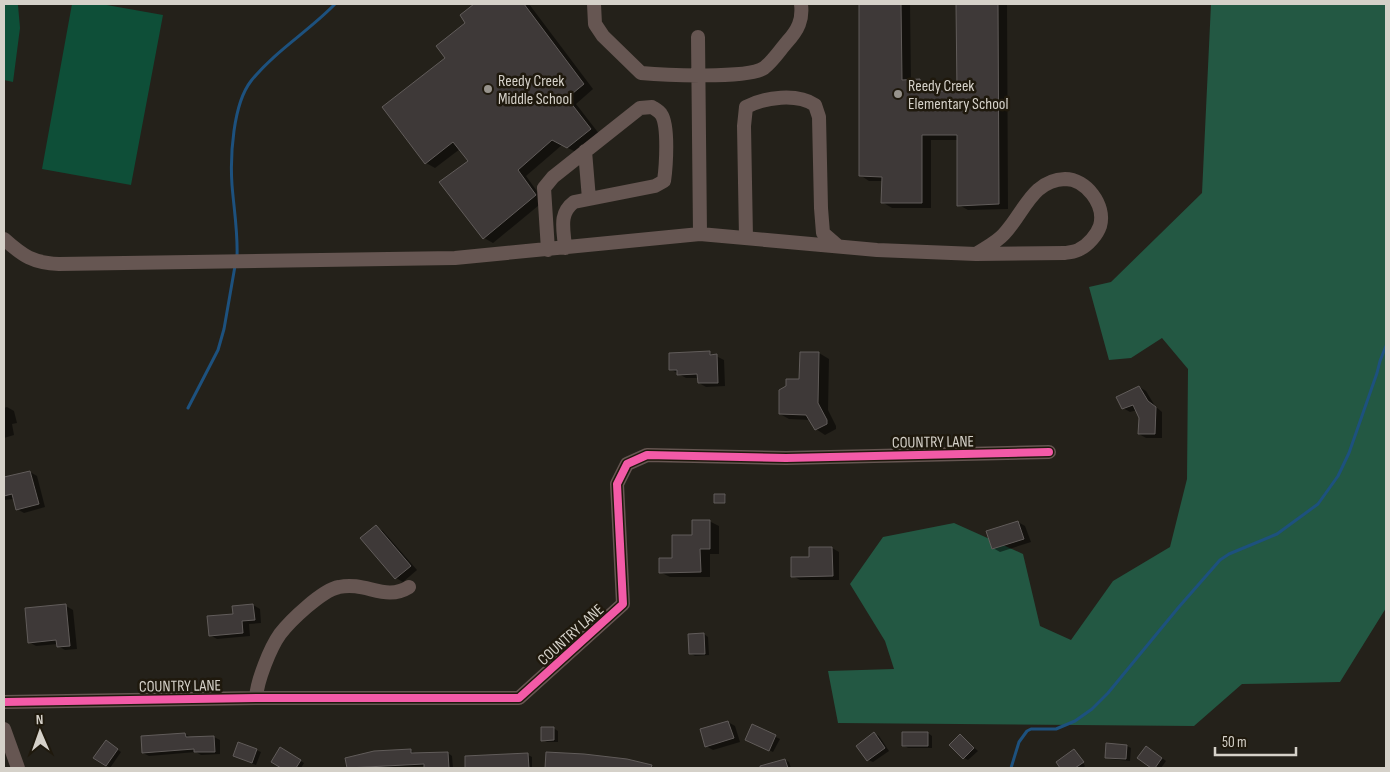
<svg xmlns="http://www.w3.org/2000/svg" width="1390" height="772" viewBox="0 0 1390 772" font-family="'Sofia Sans Condensed',sans-serif">
	<style>
		.green { fill: #0e4f38 }
		.forest { fill: #235843 }
		.shadow { fill: #0007 }
		.lines { fill: none; stroke-linecap: round; stroke-linejoin: round }
		.stream { stroke: #1d517e; stroke-width: 3 }
		.building { fill: #3e3938; stroke: #615c5a }
		.minor { stroke: #665652; stroke-width: 14 }
		.cycleway-casing { stroke: #1f190d; stroke-width: 11 }
		.cycleway { stroke: #f35aa7; stroke-width: 8 }
		.poi-dot { fill: #97938c; stroke: #1f190d; stroke-width: 2 }
		.labels { text-anchor: middle; stroke-width: 5; stroke-linejoin: round; paint-order: stroke }
		.poi-label { font-size: 16px; fill: #d5d1c9; stroke: #1f190d; text-anchor: start }
		.street-label { font-size: 16px; fill: #d5d1c9; stroke: #1f190d }
	</style>
	<rect width="100%" height="100%" fill="#24211a"/>
	<path class="green" d="M4 4 18 5 20 28 13 82 4 80Z
		M72 4H101L163 15 131 185 42 169Z"/>
	<path class="forest" d="M1211 4H1386V608L1340 682 1242 684 1194 726 838 723 828 671 894 669 885 641 850 584 883 537 954 523 1023 554 1040 626 1071 640 1113 581 1170 547 1187 479 1188 369 1162 338 1131 358 1109 360 1089 287 1111 282 1202 193Z"/>
	<path class="shadow" d="M476 4H529L593 89 576 104 600 135 578 153 562 145 526 176 544 201 493 243 484 238 469 161 460 149 435 168 426 163 447 58 467 24 462 15Z
		M860 4H910L911 81H920L929 86V92H958L957 4H1007L1008 209 968 210 959 205V140H931V208H892L882 202 883 181H869L860 175Z
		M710 353 724 360 725 386 706 387 699 383V378H686L670 369Z
		M801 353H819L829 359 828 410 836 426V429L825 435 816 429 810 420 789 419 780 414 800 381Z
		M1139 387 1146 391 1155 406 1162 412V438H1146L1139 434 1141 418 1137 410 1130 412 1123 408Z
		M4 405V408L7 407 14 411 17 423 12 424 14 435 4 438Z
		M30 472 37 476 45 507 24 513 17 509 14 499 4 500V479Z
		M724 495 726 496V503H716Z
		M709 521 719 526V554H710V577H670L660 572Z
		M1018 522 1025 526 1031 542 1000 552 993 548Z
		M376 527 383 531 417 570 403 582 396 578 362 539Z
		M832 548 839 552V580H800L793 576Z
		M253 605 260 609 261 623 249 624 250 636 217 639 210 635 235 615Z
		M66 606 73 610 77 649 65 650 58 646V644L36 646 29 642 26 609Z
		M704 634 708 637 709 655 695 656 690 653Z
		M728 722 735 726 740 742 713 750 706 746Z
		M753 726 780 739 773 752 751 742Z
		M553 728 558 731V742H547L543 740Z
		M928 733 932 736V748H908L903 745Z
		M185 734 192 738 214 737 220 740V754L201 755 196 752 149 756 143 753Z
		M874 734 879 736 889 751 873 762 868 760Z
		M961 736 978 751 968 760 964 758Z
		M110 744 121 752 110 768 106 765Z
		M1127 746 1131 748 1130 761 1110 759 1106 757Z
		M281 749 304 763 301 768H283L273 762Z
		M256 750 261 752 256 765 234 756Z
		M1151 750 1166 761 1161 768H1153L1139 757Z
		M411 751 415 753H448L452 756 453 768H426V766L349 768 346 759Z
		M1074 751 1077 752H1075L1085 766 1083 768H1062L1058 763Z
		M547 754 627 760 657 768H547Z
		M528 755 532 757V768H467L466 757Z
		M785 760 789 762 791 768H773L771 764Z"/>
	<g class="lines">
		<path class="stream" d="M237 257C238 232 234 210 232 185 230 156 233 104 251 81 275 51 309 31 335 4
			M188 408 218 350 224 329 235 266
			M1011 768 1019 742 1027 731 1031 729H1056L1075 721 1092 709 1108 693 1178 608 1220 560 1229 554 1277 534 1318 504 1338 476 1349 453 1377 373 1380 361 1386 346"/>
	</g>
	<path class="building" d="M474 4H524L584 84 567 98 591 129 567 148 552 140 518 170 536 195 483 239 439 182 468 161 453 142 425 164 382 107 445 58 436 46 465 23 460 15Z
		M859 4H901L902 80 920 79V91H957L956 4H998L999 204 957 206V135H922V203H881L882 177 859 176Z
		M710 351V355L717 354 718 383H698L697 374 677 375V370H669V353Z
		M800 352H819L818 403 827 420V424L815 430 806 415 779 414V390L786 386V379H799Z
		M1139 386 1148 401 1156 407 1155 434H1138L1139 418 1133 405 1122 409 1116 397Z
		M30 471 39 504 16 510 12 494 4 496V477Z
		M714 494H725V503H714Z
		M692 520H710V549H700L701 572 659 573V558H672V535H692Z
		M1018 521 1024 539 992 549 986 531Z
		M376 525 411 566 395 579 360 538Z
		M809 547H832L833 576 791 577V557H809Z
		M66 604 70 646 57 647 56 640 28 643 25 608Z
		M253 604 255 620 242 621 243 633 209 636 207 616 233 614 232 606Z
		M704 633 705 654H689L688 634Z
		M728 721 734 738 705 747 700 729Z
		M752 724 776 735 769 751 745 740Z
		M541 727H554V740L541 741Z
		M874 732 885 748 867 761 856 746Z
		M902 732H928V746H902Z
		M185 733 186 737 214 736 215 752H194V749L142 753 141 736Z
		M960 734 974 748 963 759 949 745Z
		M106 740 118 749 106 766 93 758Z
		M238 742 257 749 252 763 233 756Z
		M1106 743 1127 745 1126 759 1105 758Z
		M1146 746 1162 758 1155 768H1151L1137 758Z
		M280 747 301 760 296 768H281L271 762Z
		M411 749V753L448 752 449 768H424V764L347 768 345 758 374 751Z
		M1074 749 1084 762 1075 768H1060L1056 762Z
		M546 752 584 754 627 759 652 765 651 768H545Z
		M528 753 529 768H465V756Z
		M785 759 788 768H760V766Z"/>
	<g class="lines">
		<path class="minor" d="M594 4 595 24 603 36 641 73C662 75 749 79 764 68 773 61 780 50 787 42 798 30 803 20 801 4
			M698 37 700 234
			M585 151 589 199
			M746 238 744 126 746 107C765 97 797 93 815 105L819 117 821 208 823 233 838 246
			M4 239C23 256 33 263 59 264L455 258 700 234 877 250 976 254 1065 253C1070 252 1076 252 1080 249 1088 245 1097 235 1100 226 1106 205 1086 179 1065 179 1032 180 1024 213 1004 234 997 242 985 248 976 254
			M548 250 544 188 553 177 640 108 652 107C655 109 659 111 661 114 669 125 666 167 664 181L655 186 574 202C558 214 564 230 565 248
			M256 698C257 681 270 648 280 634 290 621 322 590 339 587 366 581 385 602 409 587
			M4 702 256 698H519L623 604 617 484 627 464 647 455 786 458 1049 452
			M4 729 18 768"/>
		<defs>
			<path id="cycleway" d="M4 702 256 698H519L623 604 617 484 627 464 647 455 786 458 1049 452"/>
		</defs>
		<use href="#cycleway" class="cycleway-casing"/>
		<use href="#cycleway" class="cycleway"/>
	</g>
	<g class="poi-dot">
		<circle cx="488" cy="89" r="5"/>
		<circle cx="898" cy="94" r="5"/>
	</g>
	<g class="labels">
		<g class="poi-label">
			<text x="498" y="86">Reedy Creek<tspan x="498" dy="18">Middle School</tspan></text>
			<text x="908" y="91">Reedy Creek<tspan x="908" dy="18">Elementary School</tspan></text>
		</g>
		<g class="street-label">
			<text transform="translate(933 441) rotate(-1)" y="6">COUNTRY LANE</text>
			<text transform="translate(570 634) rotate(-42)" y="6">COUNTRY LANE</text>
			<text transform="translate(180 685) rotate(-1)" y="6">COUNTRY LANE</text>
		</g>
	</g>
	<rect width="1390" height="772" fill="none" stroke="#d5d1c9" stroke-width="10"/>
	<g transform="translate(40 732) rotate(358)" stroke="#1f190d" stroke-width="4" paint-order="stroke">
	<path d="M0-4L9 19L0 12L-9 19Z" fill="#d5d1c9"/>
	<text y="-8" font-size="14" font-weight="bold" text-anchor="middle" fill="#d5d1c9">N</text>
	</g>
	<path d="M1215 747v8h81v-8" fill="none" stroke="#d5d1c9" stroke-width="2.5"/>
	<text x="1222" y="747" font-size="15" fill="#d5d1c9" stroke="#1f190d" stroke-width="4" paint-order="stroke">50 m</text>
</svg>
